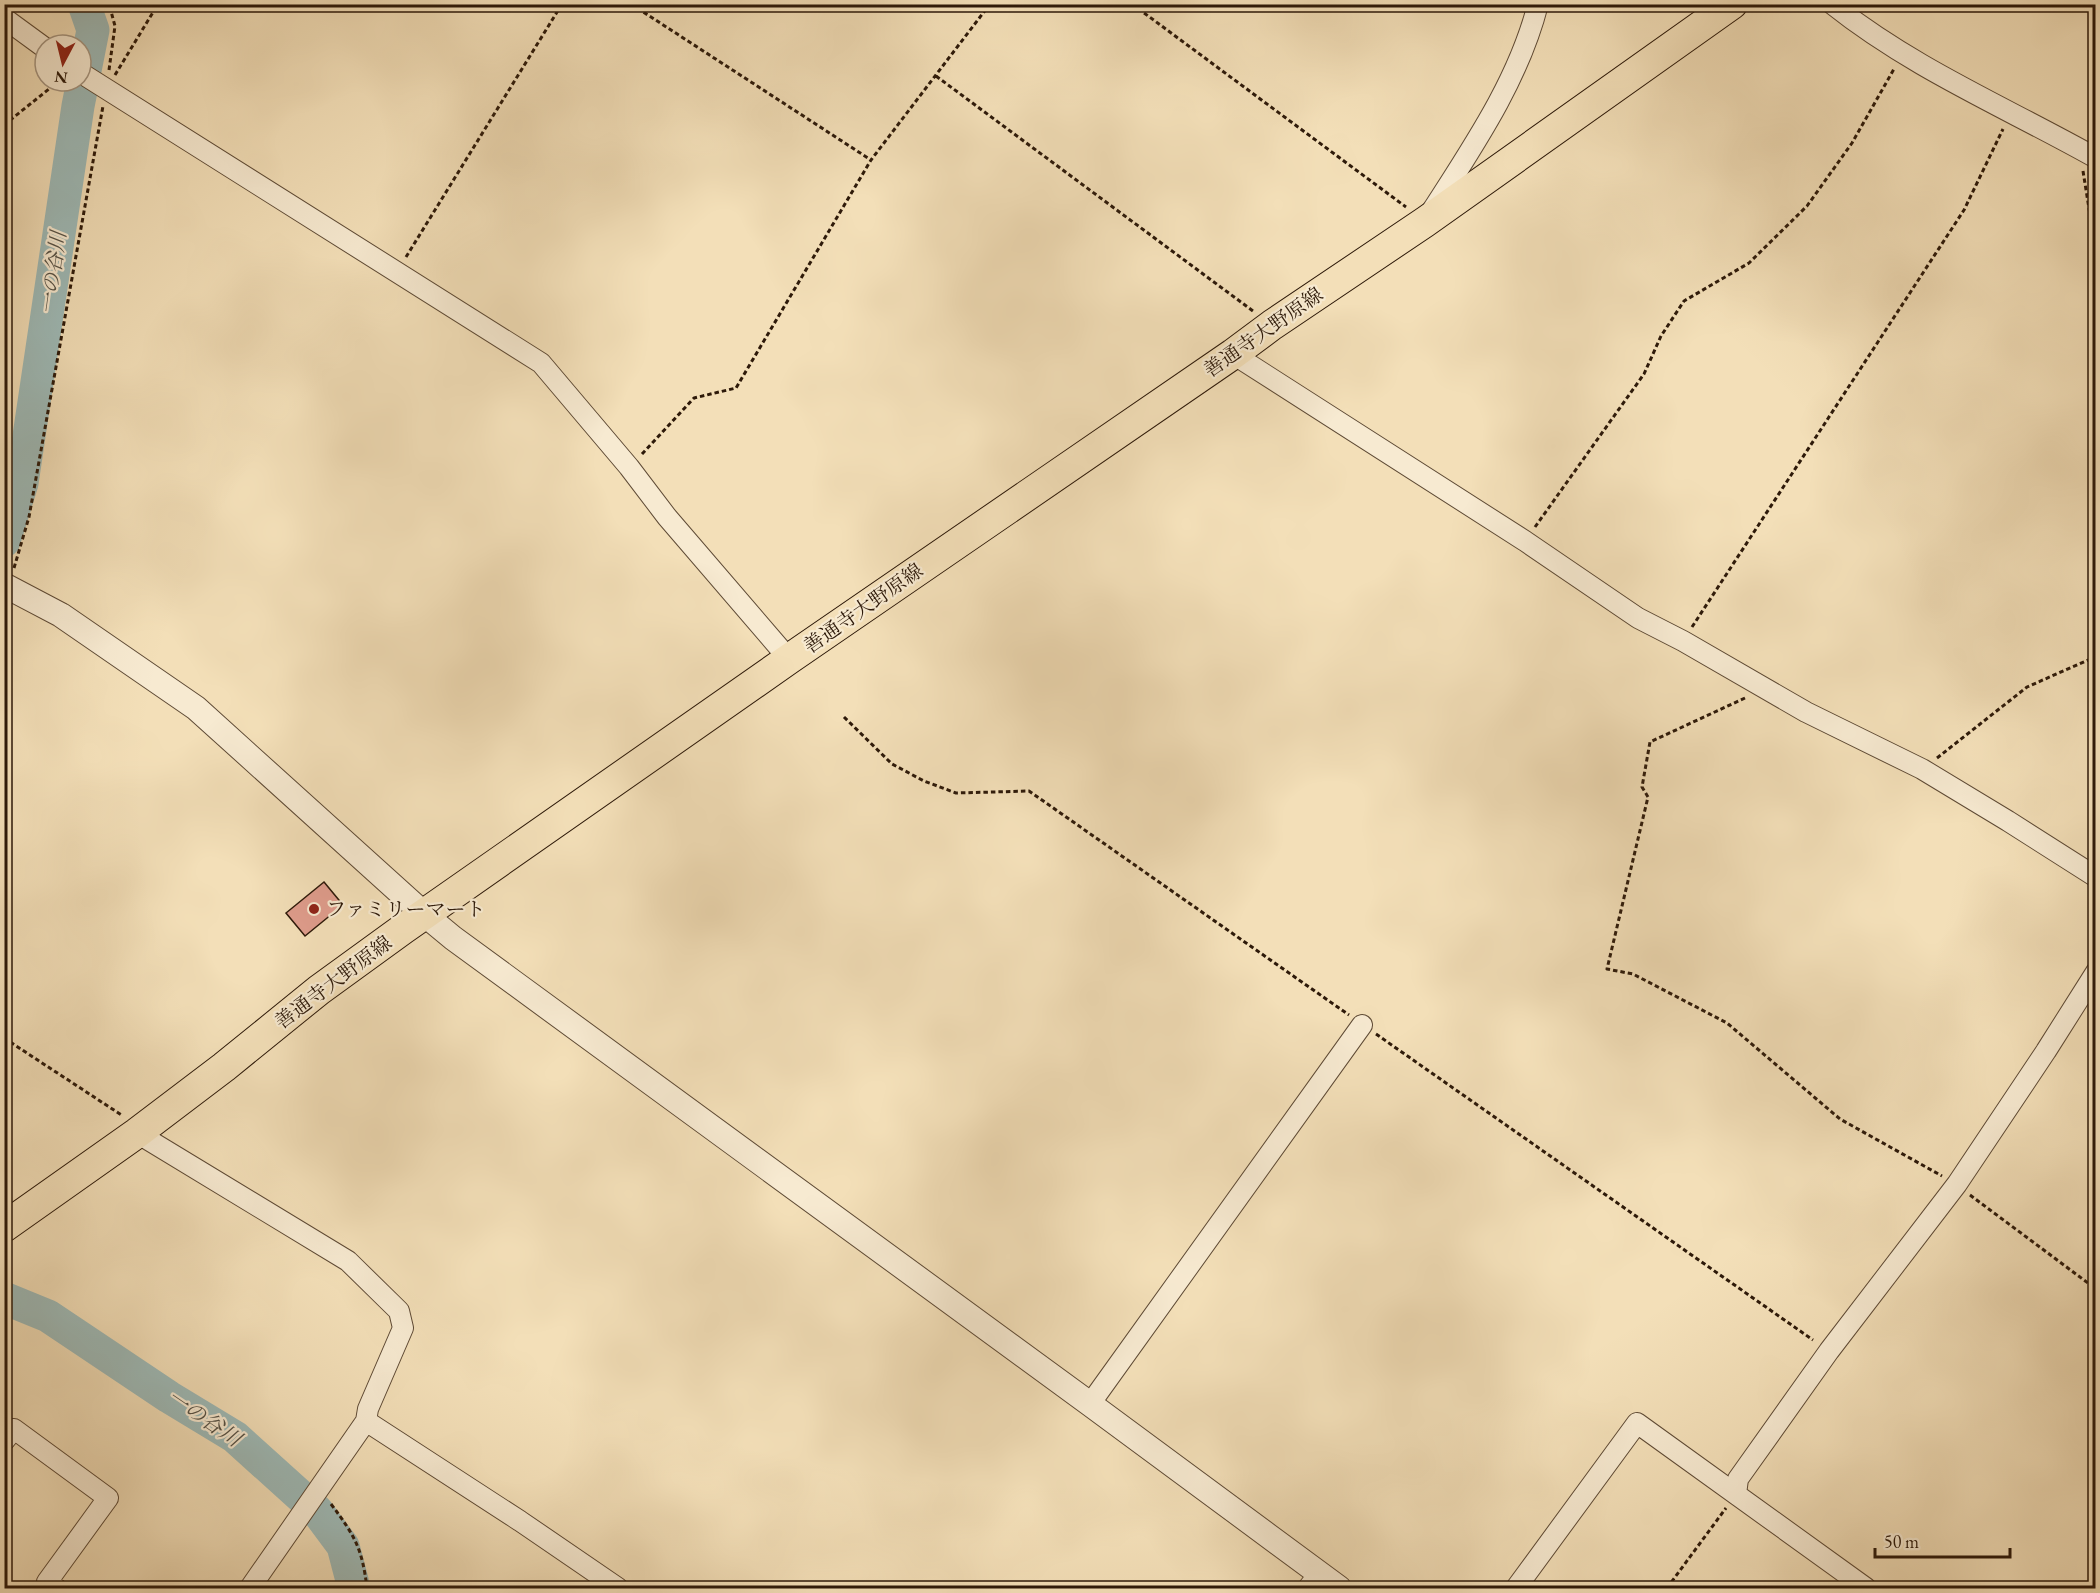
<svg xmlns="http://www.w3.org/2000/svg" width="2100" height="1593" viewBox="0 0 2100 1593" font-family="'EB Garamond','Noto Serif JP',serif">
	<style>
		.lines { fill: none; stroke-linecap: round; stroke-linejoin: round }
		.river { stroke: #9ebab7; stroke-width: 33 }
		.building { fill: #e09d8d; stroke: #2d1909; stroke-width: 1.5 }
		.minor-casing { stroke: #5e4a35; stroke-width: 22 }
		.tertiary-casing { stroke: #5e4a35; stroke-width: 26 }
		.primary-casing { stroke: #2d1909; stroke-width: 32 }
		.path { stroke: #2d1909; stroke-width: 3; stroke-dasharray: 4.5 3; stroke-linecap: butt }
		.minor { stroke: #f7ead1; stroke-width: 20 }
		.tertiary { stroke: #f7ead1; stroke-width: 24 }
		.primary { stroke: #f3dfb8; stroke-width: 30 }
		.poi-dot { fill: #8f2418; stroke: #f7ead1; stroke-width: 2 }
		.labels { text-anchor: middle; stroke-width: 4.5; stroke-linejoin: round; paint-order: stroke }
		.street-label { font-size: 20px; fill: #2d1909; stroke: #f7ead1 }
		.poi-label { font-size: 20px; fill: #2d1909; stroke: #f7ead1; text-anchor: start }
		.water-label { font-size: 21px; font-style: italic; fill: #555146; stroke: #f7ead1 }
	</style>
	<rect width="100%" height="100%" fill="#f3dfb8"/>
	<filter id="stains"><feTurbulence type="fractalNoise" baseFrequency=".00333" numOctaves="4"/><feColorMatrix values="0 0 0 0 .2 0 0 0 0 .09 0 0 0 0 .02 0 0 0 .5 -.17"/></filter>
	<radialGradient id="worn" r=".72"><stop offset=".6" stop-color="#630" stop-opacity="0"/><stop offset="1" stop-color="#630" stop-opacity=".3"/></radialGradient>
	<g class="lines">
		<path class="river" d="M4 541 22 483 78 106 93 30 84 4
			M4 1298 48 1316 169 1397 235 1437 317 1511 343 1546 354 1588"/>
	</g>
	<path class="building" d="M324 882 343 905 305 936 286 913Z"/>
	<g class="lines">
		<defs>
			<path id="minor" d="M1832 4C1912 68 2007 108 2096 158
				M4 18 45 48
				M81 73 541 363 629 467 667 517 789 659
				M1433 209C1474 145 1519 79 1538 4
				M1233 354 1525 541 1638 618 1683 641 1806 712 1922 769 2008 821 2096 877
				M137 1133 348 1261 399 1311 403 1328 368 1409 366 1421 250 1588
				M1090 1404 1362 1025
				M366 1421 520 1521 618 1588
				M4 1441 14 1429 108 1498 47 1582 56 1588
				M1736 1494 1738 1479 1829 1351 1957 1184 2046 1051 2096 972
				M1308 1588 1319 1574
				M1516 1588 1637 1423 1866 1588"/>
			<path id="tertiary" d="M4 585 61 615 196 708 424 914 453 938 1090 1404 1339 1588"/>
			<path id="primary" d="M4 1227 137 1133 224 1067 319 990 403 929 789 659 1233 354 1272 325 1425 222 1732 4"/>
		</defs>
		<use href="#minor" class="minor-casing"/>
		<use href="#tertiary" class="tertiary-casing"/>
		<use href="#primary" class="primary-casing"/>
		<path class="path" d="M631 4 871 160
			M1132 4 1406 207
			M109 70 115 26 109 4
			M115 75 158 4
			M936 76 1253 311
			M4 125 59 81
			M2083 171 2096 252
			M406 257 562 4
			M642 454 694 398 736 388 871 160 990 4
			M1535 527 1644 374 1661 336 1684 301 1749 263 1807 206 1852 143 1894 69
			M14 568 29 517 103 106
			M1692 627 1964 210 2003 129
			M1745 698 1650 742 1642 787 1648 797 1607 969 1633 974 1727 1023 1840 1119 1942 1176
			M844 717 892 764 924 781 956 793 1029 791 1349 1015
			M1937 758 2027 687 2088 660 2096 665
			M1376 1034 1813 1340
			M4 1038 123 1116
			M1970 1195 2096 1289
			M331 1504C355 1536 362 1548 367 1588
			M1667 1588 1726 1508"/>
		<use href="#minor" class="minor"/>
		<use href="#tertiary" class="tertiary"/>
		<use href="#primary" class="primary"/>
	</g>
	<circle class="poi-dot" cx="314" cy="909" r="6"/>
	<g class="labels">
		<g class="street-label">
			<text transform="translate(1263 332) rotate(-35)" y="7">善通寺大野原線</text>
			<text transform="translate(863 608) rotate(-35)" y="7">善通寺大野原線</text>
			<text transform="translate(333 982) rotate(-37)" y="7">善通寺大野原線</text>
		</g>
		<g class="poi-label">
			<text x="326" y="916">ファミリーマート</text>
		</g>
		<g class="water-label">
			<text transform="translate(53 273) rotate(-82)" y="7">一の谷川</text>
			<text transform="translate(204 1418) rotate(34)" y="7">一の谷川</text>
		</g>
	</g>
	<rect width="2100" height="1593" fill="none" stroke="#f3dfb8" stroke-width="24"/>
	<rect x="6" y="6" width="2088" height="1581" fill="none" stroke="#2d1909" stroke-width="3"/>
	<rect x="12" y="12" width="2076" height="1569" fill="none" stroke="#2d1909" stroke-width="1.5"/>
	<g transform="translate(63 63) rotate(187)"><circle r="28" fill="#f7ead1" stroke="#a69681" stroke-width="1.5"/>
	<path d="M0-4.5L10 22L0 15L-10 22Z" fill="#8f2418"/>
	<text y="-9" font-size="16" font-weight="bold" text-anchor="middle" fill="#2d1909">N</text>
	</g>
	<path d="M1875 1548v9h135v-9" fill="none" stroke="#2d1909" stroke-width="3"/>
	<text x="1884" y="1548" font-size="18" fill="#2d1909" stroke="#f7ead1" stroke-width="4.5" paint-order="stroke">50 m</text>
	<rect width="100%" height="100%" filter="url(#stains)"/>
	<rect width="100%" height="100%" fill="url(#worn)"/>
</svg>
